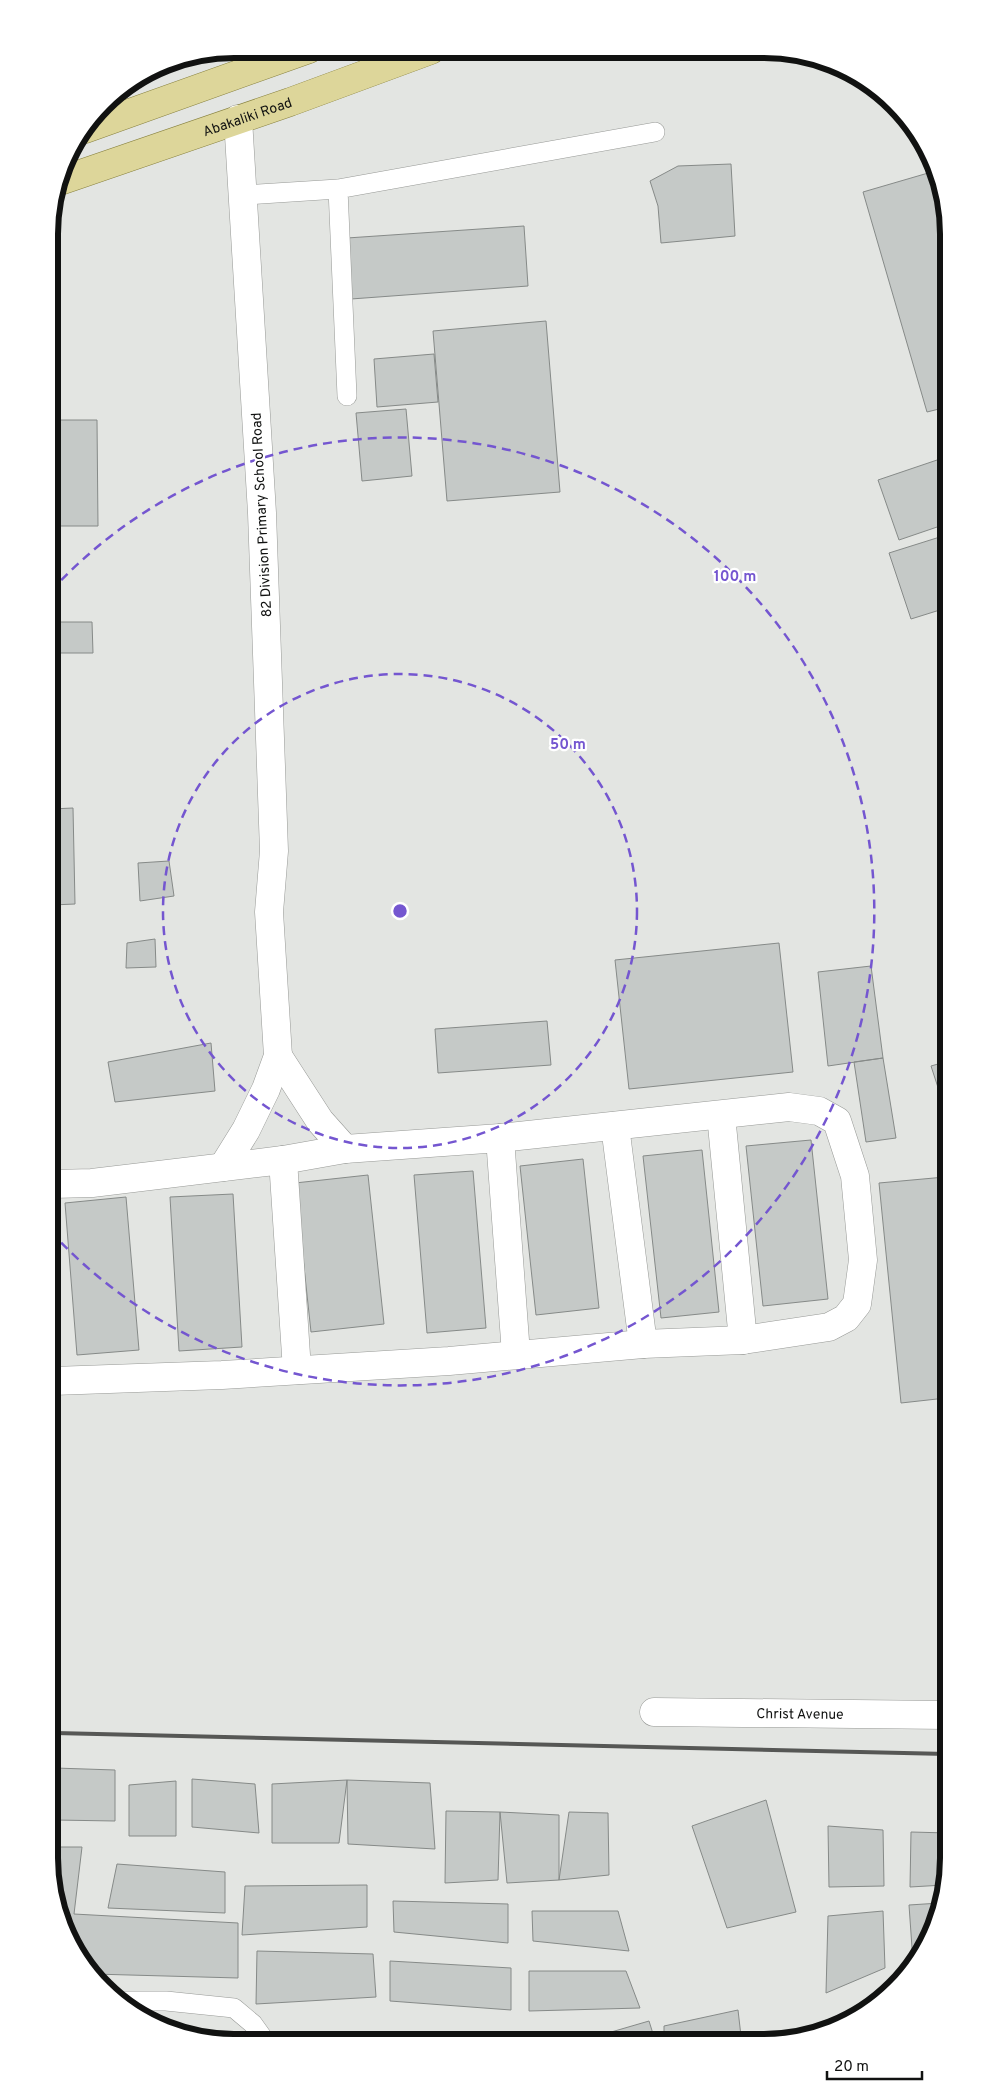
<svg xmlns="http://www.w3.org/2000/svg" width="997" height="2091" viewBox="0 0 997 2091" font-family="Overpass,sans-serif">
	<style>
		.building { fill: #c5c9c7; stroke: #868a88 }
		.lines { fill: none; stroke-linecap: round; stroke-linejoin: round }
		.service-casing { stroke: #979996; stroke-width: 20 }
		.minor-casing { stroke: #979996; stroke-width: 29 }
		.primary-casing { stroke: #87803e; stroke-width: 29 }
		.service { stroke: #fff; stroke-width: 19 }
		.minor { stroke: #fff; stroke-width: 28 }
		.primary { stroke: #ddd69a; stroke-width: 28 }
		.rail { stroke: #565755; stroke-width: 4 }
		.ring { fill: none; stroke: #7456d0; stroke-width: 2.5; stroke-dasharray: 9 6 }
		.labels { text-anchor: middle; stroke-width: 4.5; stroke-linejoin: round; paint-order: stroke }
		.street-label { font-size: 14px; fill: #111211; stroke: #fff }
		.rim { fill: none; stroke: #111211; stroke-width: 6 }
		.centre { fill: #7456d0; stroke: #fff; stroke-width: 2.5 }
		.ring-label { font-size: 15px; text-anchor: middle; font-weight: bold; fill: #7456d0; stroke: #fff; stroke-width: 4.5; stroke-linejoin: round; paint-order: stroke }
	</style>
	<rect width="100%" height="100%" fill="#e3e5e2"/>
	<path class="building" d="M731 164 735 236 661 243 658 206 650 181 678 166Z
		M935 171 942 186 943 408 927 412 863 192Z
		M524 226 528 286 351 299 347 238Z
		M546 321 560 492 447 501 433 331Z
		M434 354 438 402 377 407 374 359Z
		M406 409 412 476 362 481 356 413Z
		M50 420H97L98 526H50Z
		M943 458V525L899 540 878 480Z
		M943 536V609L911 619 889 553Z
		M51 622H92L93 653H51Z
		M73 808 75 904 52 905 51 809Z
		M169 861 174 896 140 901 138 863Z
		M155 939 156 967 126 968 127 943Z
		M779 943 793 1072 629 1089 615 960Z
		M871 966 883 1058 828 1066 818 972Z
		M547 1021 551 1065 438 1073 435 1029Z
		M211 1043 215 1091 115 1102 108 1062Z
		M883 1058 896 1138 866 1142 854 1062Z
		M945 1062V1109L931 1066Z
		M811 1140 828 1299 763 1306 746 1146Z
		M702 1150 719 1312 661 1318 643 1156Z
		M583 1159 599 1308 536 1315 520 1166Z
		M473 1171 486 1328 427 1333 414 1175Z
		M368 1175 384 1324 311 1332 295 1183Z
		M945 1177 946 1398 901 1403 879 1183Z
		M233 1194 242 1347 179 1351 170 1197Z
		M126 1197 139 1350 77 1355 65 1203Z
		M55 1768 115 1770V1821L55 1820Z
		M192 1779 255 1784 259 1833 192 1827Z
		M347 1780 430 1783 435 1849 348 1844Z
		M347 1780 339 1843H272V1784Z
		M176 1781V1836H129V1785Z
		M766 1800 796 1912 727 1928 692 1826Z
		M446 1811 500 1812 498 1880 445 1883Z
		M500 1812 559 1815V1880L507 1883Z
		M569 1812 608 1813 609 1875 559 1880Z
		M828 1826 883 1830 884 1886 829 1887Z
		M911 1832 948 1833V1869L944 1885 910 1887Z
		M55 1847H82L74 1914 238 1923V1978L93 1974 74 1950 55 1905Z
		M117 1864 225 1872V1913L108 1908Z
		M367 1885V1927L242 1935 245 1886Z
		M393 1901 508 1904V1943L394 1932Z
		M940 1903 934 1928 913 1962 909 1905Z
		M532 1911H618L629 1951 533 1941Z
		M883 1911 885 1968 826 1993 828 1916Z
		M257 1951 373 1954 376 1997 256 2004Z
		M390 1961 511 1968V2010L390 2001Z
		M529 1971H626L640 2008 529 2011Z
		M738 2010 741 2036 664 2037V2026Z
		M649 2021 654 2037H594Z"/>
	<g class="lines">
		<defs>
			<path id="service" d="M338 189 347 396
				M244 195 338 189 655 132
				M119 2001H166L234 2008 253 2024 263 2038"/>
			<g id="minor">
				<path d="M278 1056 320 1121 345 1149"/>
				<path d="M721 1115 743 1340"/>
				<path d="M615 1126 643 1344"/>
				<path d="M500 1138 516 1354"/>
				<path d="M223 1167 246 1130 266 1089 278 1056 269 912 274 851 262 513 238 119"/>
				<path d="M53 1184 92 1183 283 1160 297 1370"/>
				<path d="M53 1381 222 1375 449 1361 643 1344 743 1340 829 1327 846 1318 857 1304 863 1260 855 1176 837 1121 819 1111 789 1107 500 1138 345 1149 283 1160"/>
				<path id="s1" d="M654 1712 947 1715"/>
			</g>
			<g id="primary">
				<path d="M85 129 309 49"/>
				<path id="s2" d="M60 181 290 102 431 50"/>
			</g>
		</defs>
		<use href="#service" class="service-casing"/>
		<use href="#minor" class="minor-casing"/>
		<use href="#primary" class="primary-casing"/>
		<use href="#service" class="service"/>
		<use href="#minor" class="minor"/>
		<use href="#primary" class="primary"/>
		<path class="rail" d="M55 1733 947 1754"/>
	</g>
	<g class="ring">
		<circle cx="400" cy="911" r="237"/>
		<path d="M51 591A474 474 0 1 1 53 1234"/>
	</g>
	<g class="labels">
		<g class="street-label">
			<text dy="5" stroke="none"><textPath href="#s2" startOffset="198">Abakaliki Road</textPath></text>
			<text transform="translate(261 515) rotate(-93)" y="5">82 Division Primary School Road</text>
			<text dy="5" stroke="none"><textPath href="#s1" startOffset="146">Christ Avenue</textPath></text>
		</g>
	</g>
	<path d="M0 0H997V2091H0ZM234 58H764A176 176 0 0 1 940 234V1858A176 176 0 0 1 764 2034H234A176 176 0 0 1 58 1858V234A176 176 0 0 1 234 58Z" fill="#fff" fill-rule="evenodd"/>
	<path class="rim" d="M234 58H764A176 176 0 0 1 940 234V1858A176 176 0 0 1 764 2034H234A176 176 0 0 1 58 1858V234A176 176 0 0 1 234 58Z"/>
	<circle cx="400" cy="911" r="8" class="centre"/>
	<g class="ring-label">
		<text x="735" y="581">100 m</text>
		<text x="568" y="749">50 m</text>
	</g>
	<path d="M827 2071v8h95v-8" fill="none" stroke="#111211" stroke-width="2.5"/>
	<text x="834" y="2071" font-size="15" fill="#111211" stroke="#ffffff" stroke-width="4" paint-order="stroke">20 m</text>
</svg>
